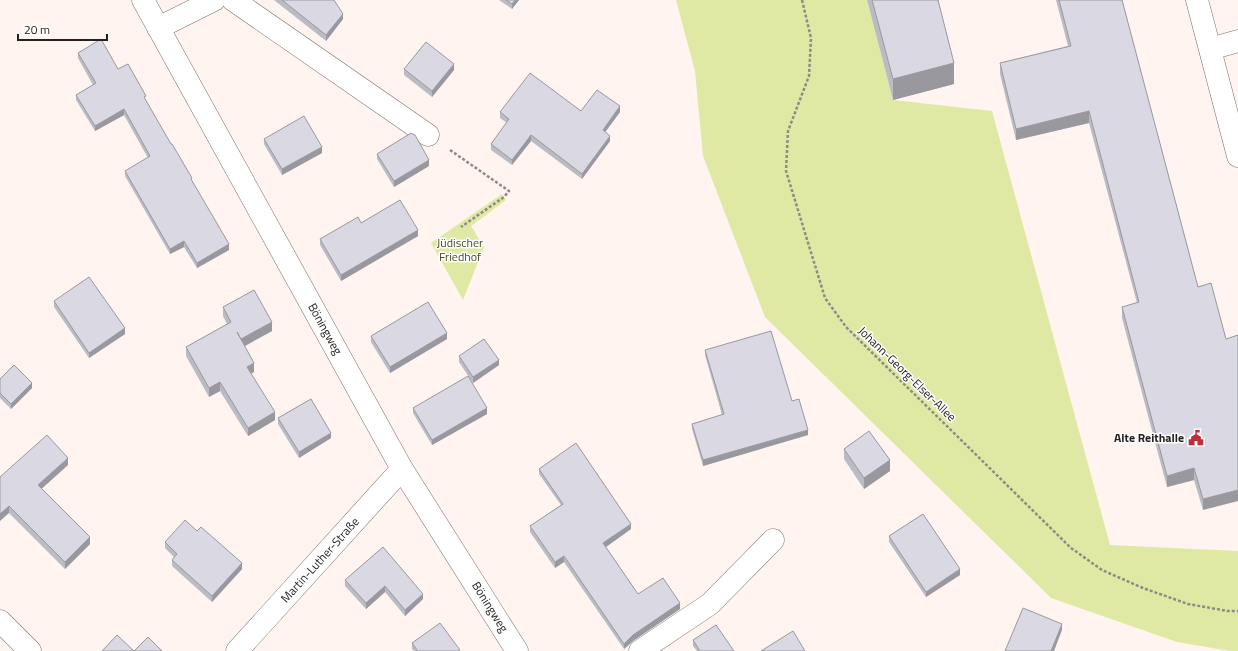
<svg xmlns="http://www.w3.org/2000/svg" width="1238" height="651" viewBox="0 0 1238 651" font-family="'Titillium Web',sans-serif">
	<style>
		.green { fill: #e0e9a4 }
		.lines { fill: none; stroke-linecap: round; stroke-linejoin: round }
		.minor-casing { stroke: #7a706c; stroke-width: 23 }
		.path { stroke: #908986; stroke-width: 2.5; stroke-dasharray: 3 2; stroke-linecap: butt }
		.minor { stroke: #fff; stroke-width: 22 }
		.wall { fill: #bbbbc3 }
		.shaded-wall { fill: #99989f }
		.building { fill: #dad9e3; stroke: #99989f }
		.labels { text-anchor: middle; stroke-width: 3; stroke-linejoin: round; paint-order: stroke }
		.park-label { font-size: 12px; fill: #474c23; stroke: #fff }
		.street-label { font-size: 12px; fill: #24201f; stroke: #fff }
		.poi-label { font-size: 12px; font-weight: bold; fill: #24201f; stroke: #fff; text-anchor: end }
	</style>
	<rect width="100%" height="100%" fill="#fff4ef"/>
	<path class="green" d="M676 0H867L893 100 992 111 1110 545 1238 551V651H1230L1177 642 1051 598 765 317 703 156 695 71Z
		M502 194 506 200 471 226 484 247 463 300 431 243Z"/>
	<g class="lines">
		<defs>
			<path id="minor" d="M143 0 402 469 517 651
				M233 0 428 135
				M1197 0 1238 156
				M158 28 214 0
				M1210 49 1238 41
				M0 621 30 651
				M237 651 402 469
				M640 651 710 604 773 540"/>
		</defs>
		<use href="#minor" class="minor-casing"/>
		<path class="path" d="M802 0 811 38 809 76 788 131 786 171 825 298 846 327 1071 548 1102 570 1143 588 1188 604 1228 611H1238
			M450 150 509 191 504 197 461 227"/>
		<use href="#minor" class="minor"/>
	</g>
	<path class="wall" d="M274 0H334L343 19 326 41Z
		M499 0H519L512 9Z
		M867 0H938L954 84 893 100Z
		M1056 0H1122L1198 287 1211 283 1203 510 1194 480 1167 487 1122 318V307L1137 303 1089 123 1016 140 1000 74V63L1068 46Z
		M78 53 118 69 146 101 192 181 229 250 197 268 184 247 170 254 125 176V171L148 158 124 115 95 131 76 100V95L93 85 78 58Z
		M404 69 454 70 432 97 404 75Z
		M581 111 620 112 605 132 610 141 582 179 531 141 512 165 491 150V144L507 123 500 118V112Z
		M264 139 322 153 282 175 264 144Z
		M377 154 429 166 394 187 377 159Z
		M361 223 418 236 341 281 320 245V239Z
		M54 301 125 334 89 358 54 307Z
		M223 307 272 331 245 346 254 372 251 373 275 420 248 436 220 391 209 397 186 356V347L227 324 223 316Z
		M371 336 447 339 390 373 371 342Z
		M705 350 792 401 808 435 703 466 692 429V424L722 415 705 355Z
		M459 356 499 365 473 383 459 362Z
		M0 379 32 388 11 409 0 398Z
		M413 408 487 414 432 445 413 413Z
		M278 418 331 438 299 458 278 424Z
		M844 449 890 471 864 489 844 459Z
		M68 465 41 489 90 544 65 569 9 513 0 477Z
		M539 469 631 529 606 547 638 594 680 609 633 641 624 649 564 562 555 568 530 532V526L561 505 539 474Z
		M197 531 242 569 212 602 172 566V560L174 557 165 548V542Z
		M889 536 960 575 926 597 889 542Z
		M383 547 423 599 405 616 385 592 366 609 345 586V580Z
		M693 640 734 651H697L693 646Z
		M412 643 460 651H414L412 649Z"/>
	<path class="shaded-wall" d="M515 0H519L512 9V4Z
		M343 14V19L326 41V35Z
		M954 63V84L893 100V79Z
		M454 64V70L432 97V91Z
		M620 106V112L603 135V130Z
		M124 109V115L95 131V126Z
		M1089 111V123L1016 140V129Z
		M531 135V141L512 165V160Z
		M610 136V141L582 179V174Z
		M322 147V153L282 175V169Z
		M429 160V166L394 187V181Z
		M418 230V236L341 281V275Z
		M184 241V247L170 254V249Z
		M229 244V250L197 268V263Z
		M272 322V331L241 348V339Z
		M125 328V334L89 358V353Z
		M447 333V339L390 373V367Z
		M499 360V365L473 383V377Z
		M254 363V372L247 376V367Z
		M220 382V391L209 397V388Z
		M32 383V388L11 409V404Z
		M487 408V414L432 445V440Z
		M275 412V420L248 436V428Z
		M808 430V435L703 466V460Z
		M331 433V438L299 458V452Z
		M68 458V465L38 492V485Z
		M890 460V471L864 489V478Z
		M1194 468V480L1167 487V476Z
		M1238 490V501L1203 510V499Z
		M9 506V513L0 521V514Z
		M631 524V529L603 549V543Z
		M90 537V544L65 569V562Z
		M564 556V562L555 568V562Z
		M242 563V569L212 602V596Z
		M960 569V575L926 597V592Z
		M385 586V592L366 609V603Z
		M423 594V599L405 616V610Z
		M680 603V609L633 641 624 649V644L633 635Z
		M1062 624V630L1054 651H1051Z"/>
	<path class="building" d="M282 0H334L343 14 326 35Z
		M506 0H515L512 4Z
		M872 0H938L954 63 893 79Z
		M1059 0H1122L1198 287 1211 283 1226 339 1238 335V490L1203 499 1194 468 1167 476 1122 307 1139 302 1089 111 1016 129 1000 63 1071 46Z
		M101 39 118 69 128 64 146 96 144 97 171 144H172L192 178 191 179 229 244 197 263 184 241 170 249 125 171 150 156 124 109 95 126 76 95 96 83 78 53Z
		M426 42 454 64 432 91 404 69Z
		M530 73 581 111 597 90 620 106 603 130 610 136 582 174 531 135 512 160 491 144 509 119 500 112Z
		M304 116 322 147 282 169 264 139Z
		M411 133 415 135 429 160 394 181 377 154Z
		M400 200 418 230 341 275 320 239 358 217 361 223Z
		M89 277 125 328 89 353 54 301Z
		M254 290 272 322 241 339 237 332 254 363 247 367 275 412 248 428 220 382 209 388 186 347 231 322 223 307Z
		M428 302 447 333 390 367 371 336Z
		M771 331 792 401 799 399 808 430 703 460 692 424 724 414 705 350Z
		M484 339 499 360 473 377 459 356Z
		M14 365 32 383 11 404 0 393V379Z
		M468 376 487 408 432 440 413 408Z
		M311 399 331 433 299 452 278 418Z
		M869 431 890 460 864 478 844 449Z
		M47 435 68 458 38 485 90 537 65 562 9 506 0 514V477Z
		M576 443 631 524 603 543 638 594 663 578 680 603 633 635 624 644 564 556 555 562 530 526 563 504 539 469Z
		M923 514 960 569 926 592 889 536Z
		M185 520 197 531 201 527 242 563 212 596 172 560 177 554 165 542Z
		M383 547 423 594 405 610 385 586 366 603 345 580Z
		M1023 608 1062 624 1051 651H1005Z
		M440 623 460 650 458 651H418L412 643Z
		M716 625 734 651H700L693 640Z
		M793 631 805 651H761Z
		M117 635 134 651H102Z
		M148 637 162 651H134Z"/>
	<defs>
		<symbol id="civic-bare" viewBox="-9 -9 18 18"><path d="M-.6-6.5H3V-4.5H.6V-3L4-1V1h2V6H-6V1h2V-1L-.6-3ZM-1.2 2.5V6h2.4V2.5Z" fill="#bf2f38" stroke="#fff" stroke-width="2.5" paint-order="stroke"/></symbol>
	</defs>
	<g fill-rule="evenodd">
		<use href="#civic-bare" x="1185" y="427" width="22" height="22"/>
	</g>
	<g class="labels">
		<g class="park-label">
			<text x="460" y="247">Jüdischer<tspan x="460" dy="14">Friedhof</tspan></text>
		</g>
		<g class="street-label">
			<text transform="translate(325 329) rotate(61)" y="4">Böningweg</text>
			<text transform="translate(907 374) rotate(44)" y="4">Johann-Georg-Elser-Allee</text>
			<text transform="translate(320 560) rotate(-48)" y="4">Martin-Luther-Straße</text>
			<text transform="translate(490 607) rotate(58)" y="4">Böningweg</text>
		</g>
		<g class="poi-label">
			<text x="1184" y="442">Alte Reithalle</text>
		</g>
	</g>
	<path d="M18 34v6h89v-6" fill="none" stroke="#24201f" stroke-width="2"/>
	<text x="24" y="34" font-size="12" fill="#24201f" stroke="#ffffff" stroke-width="3" paint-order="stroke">20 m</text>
</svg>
